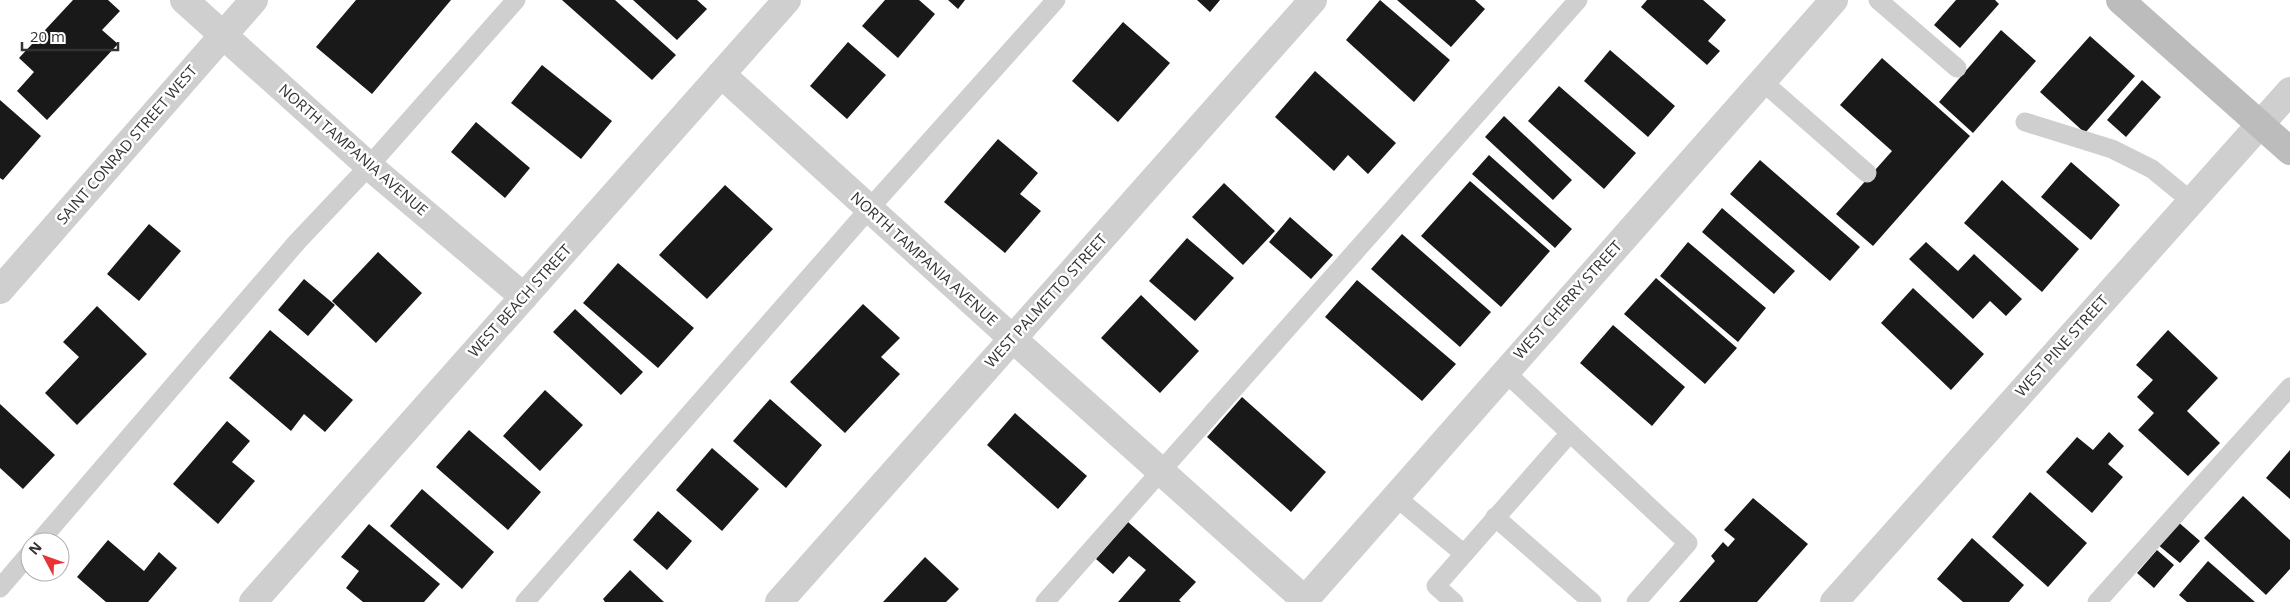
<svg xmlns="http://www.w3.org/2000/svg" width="2290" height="602" viewBox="0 0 2290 602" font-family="'Open Sans',sans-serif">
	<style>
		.building { fill: #191919 }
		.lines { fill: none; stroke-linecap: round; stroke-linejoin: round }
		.service { stroke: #cfcfcf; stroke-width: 19 }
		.minor { stroke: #cfcfcf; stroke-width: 28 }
		.secondary { stroke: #bcbcbc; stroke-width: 28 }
		.labels { text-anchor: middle; stroke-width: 5; stroke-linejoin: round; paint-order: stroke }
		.street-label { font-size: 15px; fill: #323232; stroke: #fff }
	</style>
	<rect width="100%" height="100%" fill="#fff"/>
	<path class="building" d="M73 0H108L120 11 102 30 118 44 47 120 17 91 34 72 19 58Z
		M356 0H451L372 94 316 47Z
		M562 0H615L676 55 652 80Z
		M633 0H697L707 9 677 40Z
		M885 0H919L935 14 898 58 862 26Z
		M948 0H965L958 9Z
		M1197 0H1220L1210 12Z
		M1380 0 1450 60 1414 102 1346 40Z
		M1397 0H1475L1485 9 1451 47Z
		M1647 0H1703L1726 20 1708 41 1720 51 1707 65 1641 7Z
		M1956 0H1995L1999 4 1960 48 1934 25Z
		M1123 22 1170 63 1118 122 1072 81Z
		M2001 30 2036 61 1973 133 1939 102Z
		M2090 36 2135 76 2085 133 2040 92Z
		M848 42 886 75 847 119 810 86Z
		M1610 50 1675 106 1648 137 1584 81Z
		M1882 58 1970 136 1873 246 1836 214 1892 151 1840 105Z
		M542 65 612 121 581 159 511 103Z
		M1315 71 1396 143 1368 174 1348 155 1334 171 1275 117Z
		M2142 80 2161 97 2126 137 2107 120Z
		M1559 86 1636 153 1604 189 1528 121Z
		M0 100 41 136 3 180 0 178Z
		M1504 116 1572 180 1553 200 1485 137Z
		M476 122 530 168 505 198 451 152Z
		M998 139 1038 173 1020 194 1041 211 1005 253 944 202Z
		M1489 155 1572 229 1555 248 1472 174Z
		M1760 160 1860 247 1830 281 1730 194Z
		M2071 162 2120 205 2091 240 2041 197Z
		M2002 180 2079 249 2042 292 1964 223Z
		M1470 181 1550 251 1501 307 1421 236Z
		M1224 183 1275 231 1243 265 1192 217Z
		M725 185 773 229 707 299 659 255Z
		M1722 208 1795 271 1774 294 1702 232Z
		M1290 217 1333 255 1311 279 1269 242Z
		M149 224 181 251 139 301 107 274Z
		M1402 234 1491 312 1460 347 1371 269Z
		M1187 238 1234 278 1195 321 1149 281Z
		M1688 242 1766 308 1738 342 1660 276Z
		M1926 242 1958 271 1974 254 2022 299 2006 316 1990 301 1973 319 1909 259Z
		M378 252 422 293 376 343 332 301Z
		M618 263 694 328 658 368 583 303Z
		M1656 278 1737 348 1705 384 1624 314Z
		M304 279 335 305 308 336 278 310Z
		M1357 280 1456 364 1422 401 1325 317Z
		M1913 288 1984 354 1951 390 1881 323Z
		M1141 295 1199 351 1160 393 1101 338Z
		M863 304 900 338 881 357 900 374 845 433 790 382Z
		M97 306 147 354 77 425 45 393 79 357 63 342Z
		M575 309 643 372 621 395 553 332Z
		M1613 325 1685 387 1652 426 1580 363Z
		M270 330 353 400 325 432 304 414 291 431 229 378Z
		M2168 330 2218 378 2187 411 2220 443 2188 476 2138 430 2154 413 2137 397 2153 380 2136 365Z
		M545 390 583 425 540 471 503 436Z
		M1242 397 1326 472 1291 512 1207 437Z
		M770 399 822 445 786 488 733 441Z
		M0 404 55 455 23 489 0 468Z
		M1015 413 1087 476 1058 509 987 445Z
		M227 421 250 441 232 462 255 481 218 524 173 484Z
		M469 430 541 492 508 530 436 467Z
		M2109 432 2124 446 2108 464 2123 477 2092 513 2046 472 2077 437 2093 450Z
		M712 448 759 489 722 531 676 490Z
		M2290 450V499L2266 478Z
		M422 489 494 552 462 589 390 526Z
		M2030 492 2087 543 2048 587 1992 537Z
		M2243 496 2290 540V569L2266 595 2204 538Z
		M1753 498 1808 544 1757 602H1679L1715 561 1711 556 1723 542 1728 547 1735 539 1724 530Z
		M658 511 692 541 667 570 633 540Z
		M2177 521 2200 541 2180 563 2157 544Z
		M1128 522 1196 582 1179 600 1181 602H1118L1146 570 1129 556 1113 574 1096 559Z
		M369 524 440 584 424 602H363L346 588 359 571 341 557Z
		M1972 538 2024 585 2009 602H1963L1937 579Z
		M108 540 144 571 159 552 177 568 148 602H106L77 577Z
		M2157 550 2174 565 2154 588 2137 573Z
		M925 557 959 589 946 602H883Z
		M2208 561 2255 602H2187L2179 595Z
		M630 570 664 602H605L603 599Z"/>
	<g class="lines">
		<path class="service" d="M1878 0 1957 68
			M1762 81 1867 173
			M2025 122 2112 149 2152 169 2191 201
			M1505 372 1688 543 1636 602
			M1396 497 1464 554
			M1495 517 1592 602
			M39 542 297 242 369 166 516 0
			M0 588 30 553
			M525 602 869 209 1056 0
			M1045 602 1578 0
			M1454 602 1436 586 1570 433
			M2097 602 2290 387"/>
		<path class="minor" d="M184 0 369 166 524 297
			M721 74 1013 339 1307 602
			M0 290 254 0
			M253 602 787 0
			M779 602 1313 0
			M1303 602 1834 0
			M1834 602 2290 91"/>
		<path class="secondary" d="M2120 0 2290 151"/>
	</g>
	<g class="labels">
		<g class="street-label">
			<text transform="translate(127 145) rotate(-49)" y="5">SAINT CONRAD STREET WEST</text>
			<text transform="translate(353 150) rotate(41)" y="5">NORTH TAMPANIA AVENUE</text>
			<text transform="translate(924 259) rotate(42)" y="5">NORTH TAMPANIA AVENUE</text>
			<text transform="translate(1568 300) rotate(-48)" y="5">WEST CHERRY STREET</text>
			<text transform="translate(520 301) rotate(-48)" y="5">WEST BEACH STREET</text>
			<text transform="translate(1046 301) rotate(-48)" y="5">WEST PALMETTO STREET</text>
			<text transform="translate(2062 346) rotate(-48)" y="5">WEST PINE STREET</text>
		</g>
	</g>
	<g transform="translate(45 557) rotate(311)"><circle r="24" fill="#ffffff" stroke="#adadad"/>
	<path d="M0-4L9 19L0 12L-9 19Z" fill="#e93435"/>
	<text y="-8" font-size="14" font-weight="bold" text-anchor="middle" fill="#323232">N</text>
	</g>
	<path d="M22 42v8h96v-8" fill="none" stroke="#323232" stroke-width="2.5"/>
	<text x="30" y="42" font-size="15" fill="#323232" stroke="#ffffff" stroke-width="4" paint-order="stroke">20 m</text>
</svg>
